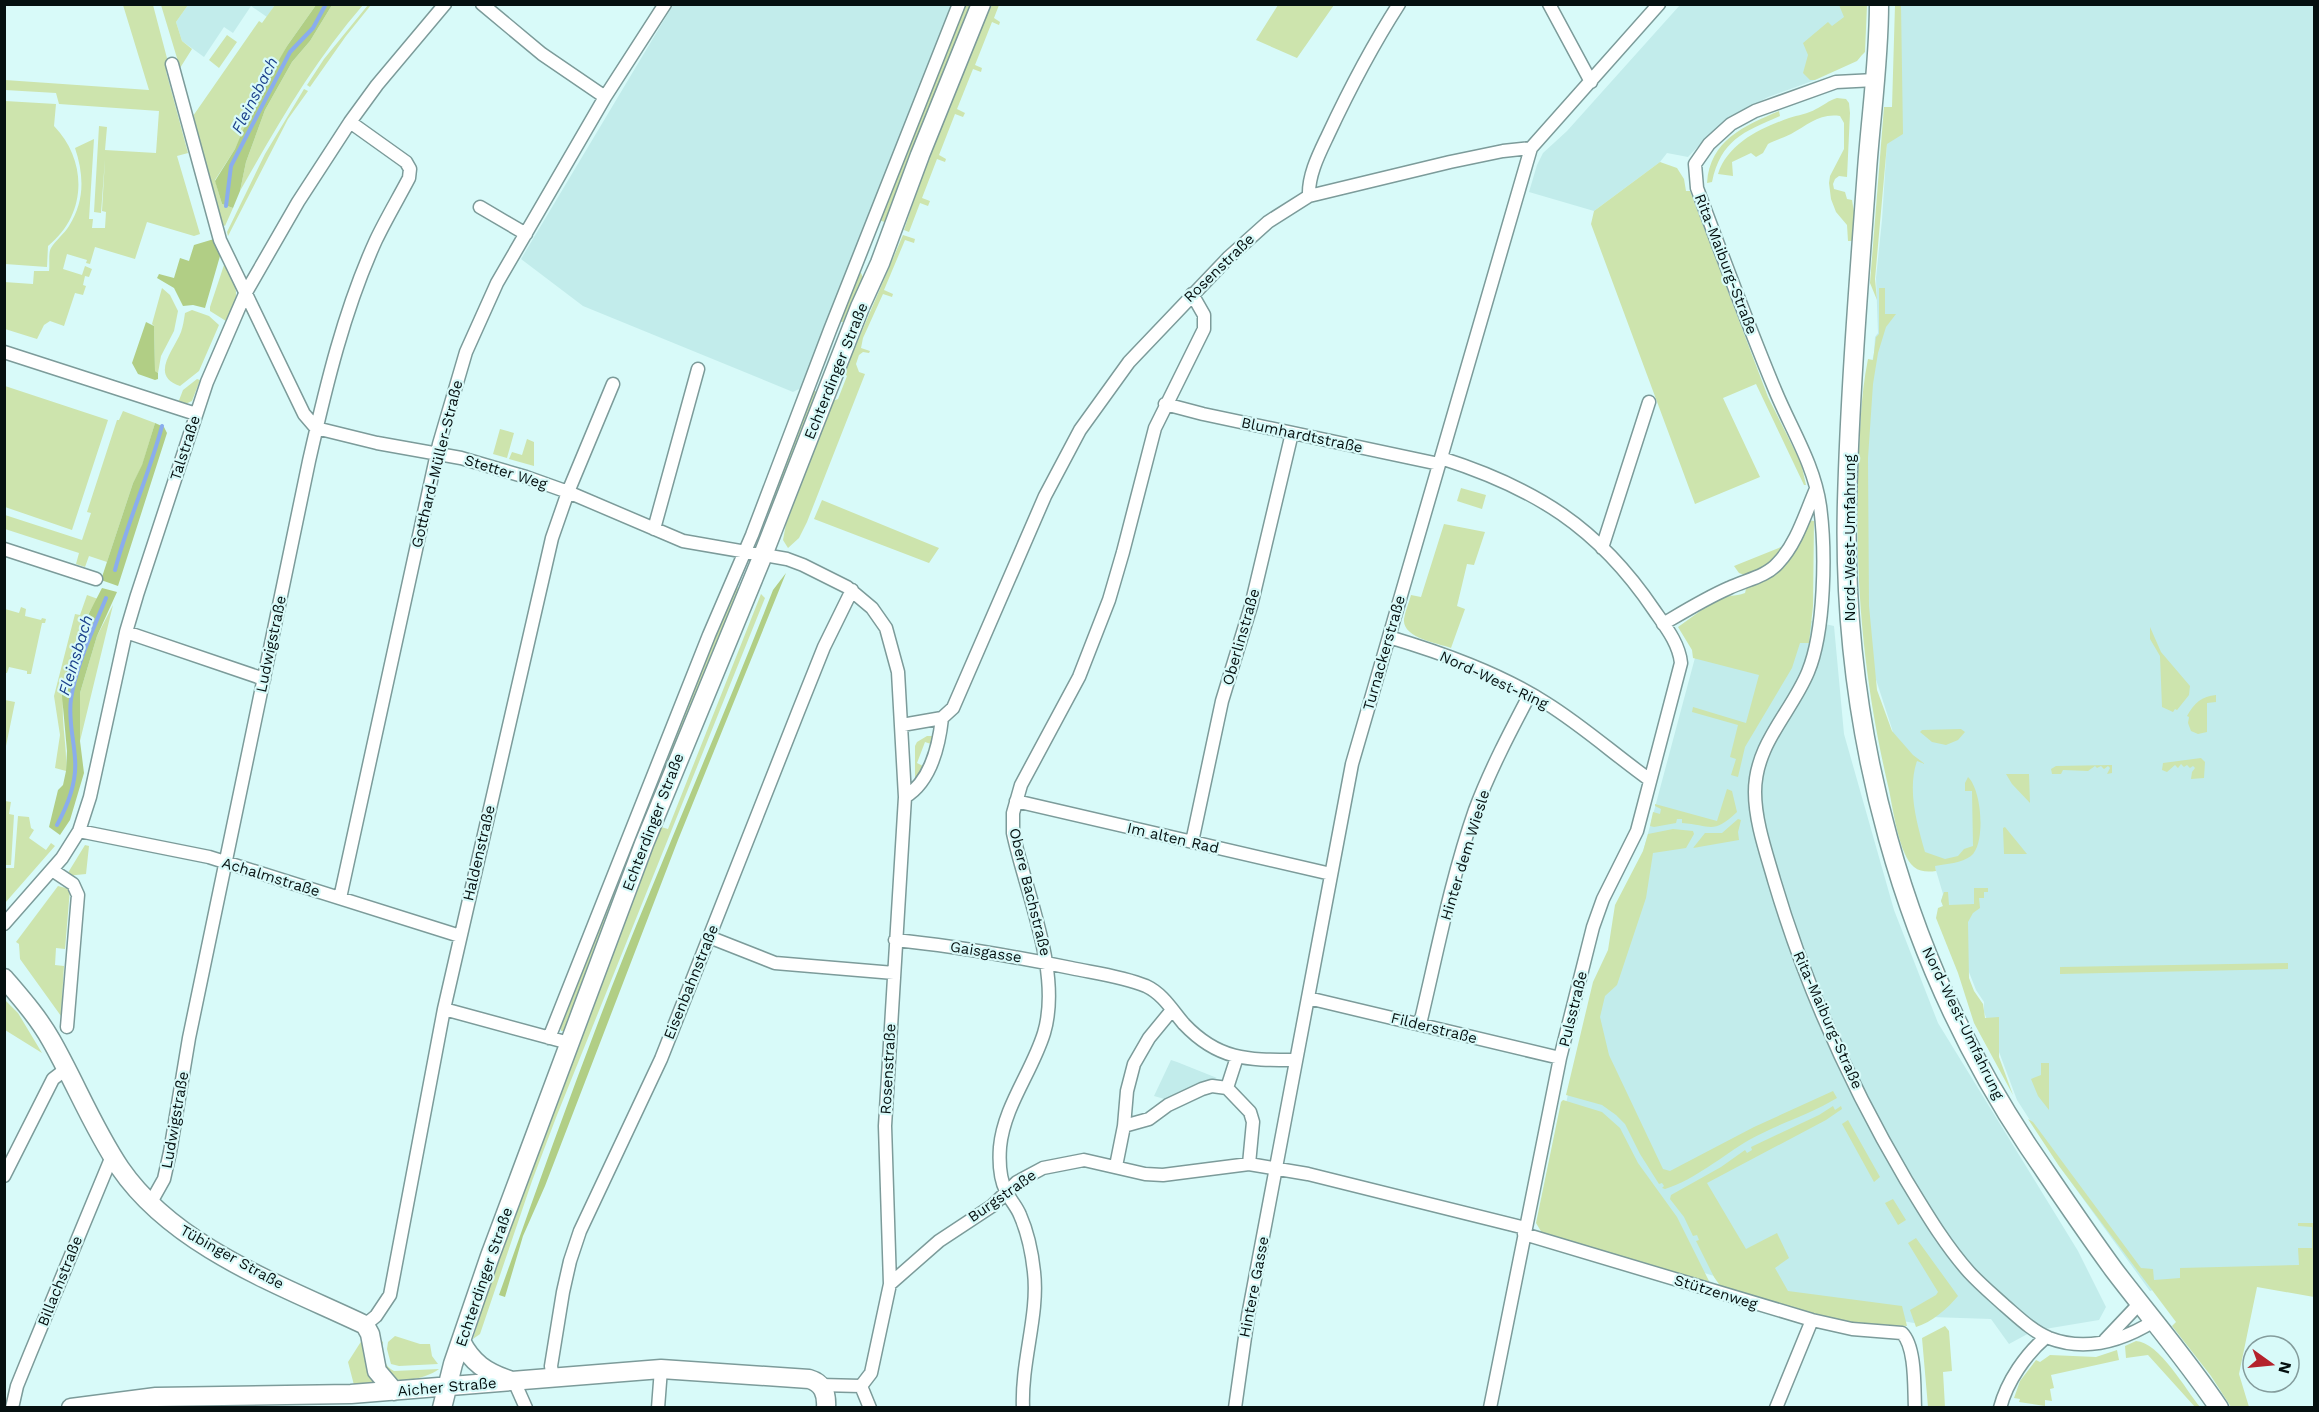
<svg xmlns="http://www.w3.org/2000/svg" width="2319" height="1412" viewBox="0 0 2319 1412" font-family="'Work Sans',sans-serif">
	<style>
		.built { fill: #c2eceb }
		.green { fill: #cde4ad }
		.forest { fill: #b1ce85 }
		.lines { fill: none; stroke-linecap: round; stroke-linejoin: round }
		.stream { stroke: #8aaded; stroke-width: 4 }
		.street-casing { stroke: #7c9b9a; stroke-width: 15 }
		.secondary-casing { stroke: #7c9b9a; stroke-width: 21 }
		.street { stroke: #fff; stroke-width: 12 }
		.secondary { stroke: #fff; stroke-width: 18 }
		.labels { text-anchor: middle; stroke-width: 4.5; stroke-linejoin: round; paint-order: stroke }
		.street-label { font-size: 15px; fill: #051010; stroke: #d8faf9 }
		.water-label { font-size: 16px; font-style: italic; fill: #1c418b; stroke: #d8faf9 }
	</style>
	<rect width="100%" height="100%" fill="#d8faf9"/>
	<path class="built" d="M188 5H275L267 17 251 6 233 33 224 27 204 57 182 41 176 22Z
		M673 5H954L803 387 793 392 583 306 521 259Z
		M1680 5H1840L1846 18 1813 78 1815 80 1768 97 1730 118 1711 133 1688 157 1667 153 1660 162 1594 211 1529 192 1537 165 1543 153 1567 131Z
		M1899 5H2314V1290L2202 1273 2150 1291 2060 1167 2017 1100 1984 1012V1002L1976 990 1941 901 1943 894 1935 867 1927 862 1900 766 1892 729 1870 661 1863 596 1868 380 1874 353 1875 337 1878 333 1876 278 1882 220 1889 111 1894 104Z
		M1735 604 1834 626 1844 734 1894 910 1938 1023 2078 1251 2106 1307 2099 1320 2033 1331 2009 1344 1991 1319 1931 1317 1914 1323 1809 1305 1541 1223 1576 1056 1643 852 1696 654Z
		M1171 1060 1177 1062 1217 1078 1168 1100 1154 1096Z"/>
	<path class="green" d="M123 5H153L168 62 166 71 188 153 177 156 200 234 194 236 147 222 135 259 95 247 90 264 86 263 87 260 67 254 63 269 82 275 85 266 92 269 89 277 85 276 83 285 86 286 83 295 75 293 64 326 50 321 44 325 37 339 5 329 4 282 33 284 34 271H49C50 265 48 253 51 248 56 240 64 234 69 226 85 201 84 175 75 148L94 139 89 219H93L92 228H105L106 212 102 211 105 159 101 213 94 212 99 126 107 127 105 150 156 153 159 111 59 104 56 93 5 90V80L149 90Z
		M161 5H188L176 22 182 41 192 49 180 68Z
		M275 5H316L287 46 235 149 215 180 222 204 233 208 225 226 223 225 193 116 259 21 262 23Z
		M332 5H363C314 61 277 126 240 191L246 162 265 110 292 62 310 41Z
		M368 5H371L346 36 310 87 307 85 324 59Z
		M964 5H973L887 223 879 220Z
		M992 5H999L994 18 1000 22 999 25 992 22 975 65 982 68 981 72 973 69 957 109 965 113 963 117 955 114 939 155 946 159 945 162 937 159 922 198 930 201 928 206 920 203 909 232 904 230 929 155 973 43Z
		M1278 5H1334L1297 58 1256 40Z
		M1839 5H1867L1865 52 1862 55 1857 61 1815 80H1810L1803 73 1808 55 1803 43 1828 22 1832 26 1844 17Z
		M1895 5H1901L1903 134 1887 144 1875 279 1877 300 1870 283 1884 107H1892Z
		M227 35 237 42 219 68 209 60Z
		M304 89 308 91 288 119 228 236 227 232 265 154Z
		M1837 98 1846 99 1849 103 1850 113 1847 177 1839 176 1835 179 1833 184 1834 189 1845 192 1847 199 1852 200 1855 218 1853 241H1848L1847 225 1836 212 1831 199 1829 183 1830 176 1844 149V123L1840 116C1819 113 1808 125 1791 134 1783 138 1775 140 1768 144L1763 153 1756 157 1751 153 1732 162 1733 176 1718 174C1728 143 1761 128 1789 118 1798 115 1808 114 1816 109 1823 106 1829 100 1837 98Z
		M5 101 56 104 54 126C88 161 87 215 48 246L47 267 5 264Z
		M1779 111 1780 116C1743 132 1721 140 1712 182L1707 183C1710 140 1744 126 1779 111Z
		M1660 162 1677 168 1684 179 1686 191H1690L1768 397 1801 463 1806 485H1804L1756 384 1723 398 1760 477 1695 504 1591 224 1594 211Z
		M903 235 915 239 914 243 905 240 884 290 893 294 892 297 883 294 863 338 861 348 870 351 869 353 863 352 859 355 856 364 859 372 865 374 807 522 799 538 788 548 783 540 786 524 833 401 838 399 847 376 844 373Z
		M225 262C237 291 242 292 226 321L210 311V307Z
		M858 273H861L864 280 843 322H839Z
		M162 288 170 295 178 311 174 331 161 356 158 373 155 371 154 326 152 324Z
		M1879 288H1885V314H1896L1886 327 1878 353 1873 384 1868 458 1869 606 1877 690 1892 731 1913 755 1925 764 1917 761C1907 790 1917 824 1925 852L1945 859 1958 856 1964 849 1973 846 1972 791H1965V783L1968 777C1982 790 1986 844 1971 856 1962 863 1946 864 1935 866L1936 871C1928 872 1920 872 1914 867 1899 855 1893 809 1889 790 1864 683 1855 587 1858 477 1860 438 1860 398 1868 359L1873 360 1876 337 1879 334Z
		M192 310 209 316 219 325 199 371 180 386C149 376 174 350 181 332 183 326 184 320 185 313Z
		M197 379 200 380 192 401 183 405 178 403 183 390Z
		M5 386 108 420 72 530 5 507Z
		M811 390 818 392 769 513 767 510Z
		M123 411 155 423 142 466 133 483 107 562 89 556 85 567 76 564 79 553 5 529V515L82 540 91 513 87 512 117 420H119Z
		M500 429 514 433 507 458 493 454Z
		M527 439 534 442V466L509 459 512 452 522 455Z
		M1461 488 1486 495 1482 509 1457 501Z
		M822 500 939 548 929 563 814 519Z
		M1807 520 1814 521 1813 606 1809 643H1800L1792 668 1745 747 1738 777 1731 775 1736 759 1730 757 1738 725 1692 712 1693 707 1746 723 1759 675 1693 658 1692 650 1678 627 1717 599C1726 595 1735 597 1745 593L1746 589C1755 581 1765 579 1775 573 1793 563 1799 537 1807 520Z
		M1444 524 1485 532 1474 565 1467 564 1457 606 1465 609 1451 648C1437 643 1402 638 1404 619 1405 611 1409 603 1411 595L1421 597Z
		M1781 547 1784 550 1773 563 1747 576 1739 573 1734 566Z
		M735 587 739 588 566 1031H561V1027Z
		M761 594 765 598 557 1115 532 1181 480 1334 473 1339 492 1274 647 862 661 827 668 829Z
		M87 595 98 599C74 632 61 678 63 719 64 737 67 753 66 771L55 768 60 735 54 696 75 614 80 615Z
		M113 605 80 741V693L97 636Z
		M21 607 26 609 25 616 41 620 42 618 46 619 45 623H42L31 674H27V671L9 667 7 673H5V609L19 613Z
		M2150 627 2161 652 2190 686 2189 695 2177 710 2175 709 2173 712 2162 707 2160 656 2150 639Z
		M2216 695V702L2207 703V732L2198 734 2191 731 2188 723 2189 717 2187 716C2194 703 2202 696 2216 695Z
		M5 700 15 702 6 746H4Z
		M1961 729 1965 732 1958 740 1946 745 1932 742 1920 732 1922 730Z
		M927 736H936L934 745 925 742 917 763 925 767 915 784V746L917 742Z
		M2201 758 2205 762 2204 778 2191 779 2192 772 2195 768 2193 766 2190 768 2187 765 2184 767 2181 764 2178 768 2175 765 2167 772 2162 770 2163 763Z
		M2112 765V773L2107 774 2110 768 2108 766 2104 769 2101 766 2097 768 2095 766 2088 771 2063 770 2061 774H2052L2051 769 2056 766Z
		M2006 774H2029L2030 803 2012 784Z
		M1727 789 1732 791 1737 812C1713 835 1711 825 1682 823V819H1677L1676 823 1654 827 1650 826 1653 812 1660 814 1661 809 1655 806V804L1717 821Z
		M5 801 11 802 9 814 14 815 11 865H5Z
		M18 816 29 817 31 828 34 830 29 838 46 850 51 843 55 846 5 903V868H14Z
		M1738 819 1741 820 1738 832 1739 840 1693 848 1705 833H1722Z
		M2005 827 2027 854H2004L2003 828Z
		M1673 829 1693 831 1694 834 1686 848 1653 853 1646 898 1617 985 1605 996 1600 1017 1609 1055 1663 1169 1670 1171 1754 1127 1833 1091 1837 1098C1809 1115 1777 1124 1749 1140 1722 1156 1696 1179 1665 1189L1662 1188 1664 1186 1662 1183 1659 1184 1640 1154 1625 1124 1616 1115 1602 1105 1566 1095 1593 982 1608 950 1615 905 1643 851 1648 834Z
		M85 845 89 846 86 874 66 876Z
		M58 886 70 889 65 949 56 948 55 965 64 966 61 1016 20 959 19 944 16 942Z
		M1974 888H1988V892H1984V898H1979L1980 908 1973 913 1968 922 1969 978 1974 991 1983 1004 1985 1018 1999 1017V1057L2013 1095 1974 1023 1958 973 1936 918 1938 908 1943 906 1941 901 1944 892H1948L1949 905 1974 904Z
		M2288 963V969L2060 974V967Z
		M5 1000 18 1013 42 1053 5 1030Z
		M2041 1063H2049V1110L2038 1096 2031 1079 2041 1075Z
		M1563 1100 1602 1112 1620 1128 1638 1163 1677 1217 1709 1281 1708 1283 1542 1233 1536 1223 1561 1102Z
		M1833 1106 1835 1110 1841 1106 1842 1109 1826 1120 1707 1183 1746 1249 1777 1233 1789 1258 1775 1268 1788 1291 1902 1306 1907 1326 1863 1325 1844 1322 1721 1287 1714 1277 1696 1241 1699 1240 1697 1235 1693 1236 1684 1217 1670 1199 1671 1195 1721 1167 1745 1150 1747 1153 1752 1150 1751 1147 1819 1115Z
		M2028 1119 2033 1122 2141 1268 2153 1269 2154 1280 2180 1278V1268L2299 1265 2298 1248H2312V1227L2298 1226V1223H2314V1297L2257 1287 2239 1374 2249 1407H2231L2211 1376 2172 1326 2176 1322 2059 1166Z
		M1848 1120 1880 1177 1874 1182 1842 1124Z
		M1893 1199 1906 1220 1898 1225 1885 1203Z
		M1916 1238 1958 1296C1947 1309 1932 1322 1916 1327L1910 1310 1936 1295 1938 1292 1908 1243Z
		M1945 1326 1949 1331 1952 1371 1943 1372 1945 1407H1928L1922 1338Z
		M395 1336 420 1344H430L432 1356 438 1364 399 1366 391 1364 387 1349 388 1342Z
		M377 1337 383 1342C380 1354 383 1365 394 1371L439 1369C428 1378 391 1388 384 1370 380 1360 379 1347 377 1337Z
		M367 1338 378 1382 354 1385 348 1362 362 1340Z
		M2136 1341C2159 1342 2186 1390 2200 1407H2195L2148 1355 2126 1358 2125 1346Z
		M2117 1350 2119 1360 2051 1375 2054 1388 2050 1389 2052 1401 2045 1400V1406L2019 1402 2020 1399 2014 1398 2020 1381 2036 1360 2040 1362 2050 1355 2096 1357Z"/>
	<path class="forest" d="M316 5H332L310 41 292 62 265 110 246 162 240 191 233 208 222 204 215 181 235 149 256 100 287 46Z
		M214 239 220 256 205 308 193 305 183 306 174 288 157 278 159 274 174 278 180 258 189 261 194 245Z
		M146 322 154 326 155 371 158 373V379L155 380 138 374 132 363Z
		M155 423 164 427 167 433 118 586 101 580 133 483 142 465Z
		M786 573 678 840 545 1186 523 1236 505 1297 499 1295C547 1160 595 1024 650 892 691 791 734 691 773 590Z
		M102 588 117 592 97 636 80 693V741L84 773 70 820 60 835 49 827 58 790 63 785 66 771 67 751 62 696 68 663 86 619Z"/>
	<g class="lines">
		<path class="stream" d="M226 206 231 166 290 52 313 28 326 4
			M115 570C128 520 149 475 162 426
			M57 825C68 805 77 782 75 759 74 739 68 720 71 699 76 665 93 630 106 598"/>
		<defs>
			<path id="street" d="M482 4 542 54 605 97
				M1549 4 1591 82
				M172 64 220 240 304 414 316 428 377 443 461 458 526 477 568 492 683 541 787 559 803 565 847 587 872 608 886 628 898 672 905 797 885 1126 890 1284 871 1373 861 1386 820 1385
				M1875 80 1836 82 1755 111 1731 124 1709 144 1695 164 1697 188C1722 255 1747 323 1775 390 1791 429 1814 464 1820 506 1826 551 1825 631 1808 672 1791 713 1755 744 1755 792 1755 821 1766 852 1774 880 1805 985 1850 1085 1906 1180 1925 1211 1944 1244 1969 1272 1980 1284 1992 1294 2004 1305 2018 1317 2032 1331 2049 1338 2086 1352 2122 1341 2154 1321
				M1309 196C1308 175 1319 154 1328 135 1349 90 1372 46 1399 4
				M480 207 526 234
				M4 352 196 414
				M1165 404 1203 414 1439 464
				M1441 458C1535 488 1598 527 1654 610 1665 626 1679 643 1681 663L1637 831 1603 899 1593 927 1560 1058 1490 1408
				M654 529 698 369
				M1602 548 1649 402
				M4 549 96 579
				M1663 624C1685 611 1706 598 1729 588 1745 580 1766 577 1778 563 1797 543 1805 514 1816 489
				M126 632 264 679
				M1389 637C1442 653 1499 673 1546 703 1583 726 1615 755 1650 780
				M902 725 942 718 953 708 1045 496 1080 430 1129 362 1229 257 1268 222 1309 196 1450 162 1503 151 1531 148
				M905 797C930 782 939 746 942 718
				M1016 801 1331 874
				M79 831 209 857 460 936
				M1192 842 1222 701 1251 606 1292 433
				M52 870 73 884 78 895 67 1027
				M340 898 439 444 466 352 497 283 605 97 665 4
				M4 924 62 858 79 831 90 797 126 632 137 595 207 382 245 294 298 202 350 122 377 85 445 4
				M709 937 775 963 894 973
				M895 940C955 946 1012 956 1071 968 1095 973 1122 976 1146 986 1163 994 1172 1010 1184 1024 1219 1061 1249 1060 1296 1060
				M1308 998 1560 1058
				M444 1009 569 1043
				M1420 1024C1437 953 1451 879 1475 810 1490 770 1510 732 1530 694
				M549 1038 709 635 752 535 830 330 959 4
				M1227 1088 1237 1057
				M1124 1126 1149 1119 1168 1105 1202 1089 1212 1086 1227 1088 1250 1112 1253 1122 1249 1164
				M1116 1166 1124 1126 1127 1091 1134 1064 1149 1038 1172 1010
				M4 1176 53 1079 66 1069
				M150 1204 164 1179 170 1152 189 1038 309 461C326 386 344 310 376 240 386 219 398 199 409 178L410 169 406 162 350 122
				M1524 1234 1812 1320 1852 1329 1902 1333C1916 1347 1914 1388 1915 1408
				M890 1284 939 1241 992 1206 1017 1182 1043 1168 1084 1160 1145 1174 1163 1175 1249 1164 1308 1174 1525 1228
				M365 1325 376 1316 390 1295 444 1009 552 538 568 492 613 384
				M2105 1340 2140 1303
				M553 1379 551 1366 563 1292 570 1261 580 1231 661 1059 798 712 824 647 852 590
				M514 1381 526 1408
				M861 1386 870 1408
				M12 1408 17 1386 30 1354 112 1156
				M658 1408 661 1369
				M1023 1408C1021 1361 1039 1315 1034 1272 1032 1253 1028 1233 1020 1215 1017 1207 1010 1200 1006 1191 1000 1179 999 1161 1000 1147 1004 1106 1032 1072 1044 1033 1062 973 1026 894 1013 833V813L1021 785 1079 677 1109 600 1123 552 1155 428 1204 329V315L1192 294
				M1235 1408 1248 1316 1352 764 1531 148 1659 4
				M1776 1408 1812 1320
				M2000 1408C2007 1381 2026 1354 2046 1337"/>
			<path id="secondary" d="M1879 4C1879 60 1871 115 1867 170 1859 280 1850 391 1847 502 1841 728 1902 957 2028 1146 2056 1187 2084 1229 2114 1270 2149 1316 2187 1360 2219 1408
				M4 978C21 998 38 1017 51 1040 75 1082 93 1128 120 1168 175 1248 281 1285 365 1325L370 1334 377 1371 394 1391
				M461 1341C472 1363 486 1372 509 1380
				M71 1408 156 1397 351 1394 661 1369 809 1379C823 1383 827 1394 826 1408
				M442 1408 453 1364 490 1256 644 844 763 555 860 307 880 263 920 155 981 4"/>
		</defs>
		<use href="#street" class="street-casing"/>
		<use href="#secondary" class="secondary-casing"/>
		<use href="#street" class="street"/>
		<use href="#secondary" class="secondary"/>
	</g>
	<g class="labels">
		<g class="street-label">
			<text transform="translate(1726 264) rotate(69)" y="5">Rita-Maiburg-Straße</text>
			<text transform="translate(1219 268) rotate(-44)" y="5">Rosenstraße</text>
			<text transform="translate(836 371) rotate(-68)" y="5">Echterdinger Straße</text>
			<text transform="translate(1302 435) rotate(12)" y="5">Blumhardtstraße</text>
			<text transform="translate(185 448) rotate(-72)" y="5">Talstraße</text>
			<text transform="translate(437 464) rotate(-76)" y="5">Gotthard-Müller-Straße</text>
			<text transform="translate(506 472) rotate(17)" y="5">Stetter Weg</text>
			<text transform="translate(1850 538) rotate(-90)" y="5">Nord-West-Umfahrung</text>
			<text transform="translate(1241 637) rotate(-74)" y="5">Oberlinstraße</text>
			<text transform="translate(271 644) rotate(-78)" y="5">Ludwigstraße</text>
			<text transform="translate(1384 653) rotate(-74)" y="5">Turnackerstraße</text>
			<text transform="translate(1494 680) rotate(25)" y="5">Nord-West-Ring</text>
			<text transform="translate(653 822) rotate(-69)" y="5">Echterdinger Straße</text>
			<text transform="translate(1173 838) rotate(13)" y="5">Im alten Rad</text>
			<text transform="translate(479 853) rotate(-77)" y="5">Haldenstraße</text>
			<text transform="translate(1465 855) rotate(-73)" y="5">Hinter dem Wiesle</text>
			<text transform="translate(271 877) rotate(17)" y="5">Achalmstraße</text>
			<text transform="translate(1030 892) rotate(76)" y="5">Obere Bachstraße</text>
			<text transform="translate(986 952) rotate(9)" y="5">Gaisgasse</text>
			<text transform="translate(691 982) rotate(-68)" y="5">Eisenbahnstraße</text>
			<text transform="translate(1573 1009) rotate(-76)" y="5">Pulsstraße</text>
			<text transform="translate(1828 1020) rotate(66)" y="5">Rita-Maiburg-Straße</text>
			<text transform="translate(1963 1023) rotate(64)" y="5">Nord-West-Umfahrung</text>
			<text transform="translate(1434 1028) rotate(14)" y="5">Filderstraße</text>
			<text transform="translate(888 1069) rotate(-87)" y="5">Rosenstraße</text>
			<text transform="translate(175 1120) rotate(-80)" y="5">Ludwigstraße</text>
			<text transform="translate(1002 1196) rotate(-35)" y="5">Burgstraße</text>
			<text transform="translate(232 1257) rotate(29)" y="5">Tübinger Straße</text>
			<text transform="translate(484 1277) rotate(-71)" y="5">Echterdinger Straße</text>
			<text transform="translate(60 1281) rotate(-68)" y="5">Billachstraße</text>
			<text transform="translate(1254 1287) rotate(-79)" y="5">Hintere Gasse</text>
			<text transform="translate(1716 1292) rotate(17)" y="5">Stützenweg</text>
			<text transform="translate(447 1387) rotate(-5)" y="5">Aicher Straße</text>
		</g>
		<g class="water-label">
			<text transform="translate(254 95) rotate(-63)" y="6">Fleinsbach</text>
			<text transform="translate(75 655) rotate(-73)" y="6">Fleinsbach</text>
		</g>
	</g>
	<rect width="2319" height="1412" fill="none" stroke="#051010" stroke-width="12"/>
	<g transform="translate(2271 1364) rotate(105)"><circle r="28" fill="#d8faf9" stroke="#849c9c" stroke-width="1.5"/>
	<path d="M0-4.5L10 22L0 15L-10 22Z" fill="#b4222c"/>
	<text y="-9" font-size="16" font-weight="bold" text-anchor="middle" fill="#051010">N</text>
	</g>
</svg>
